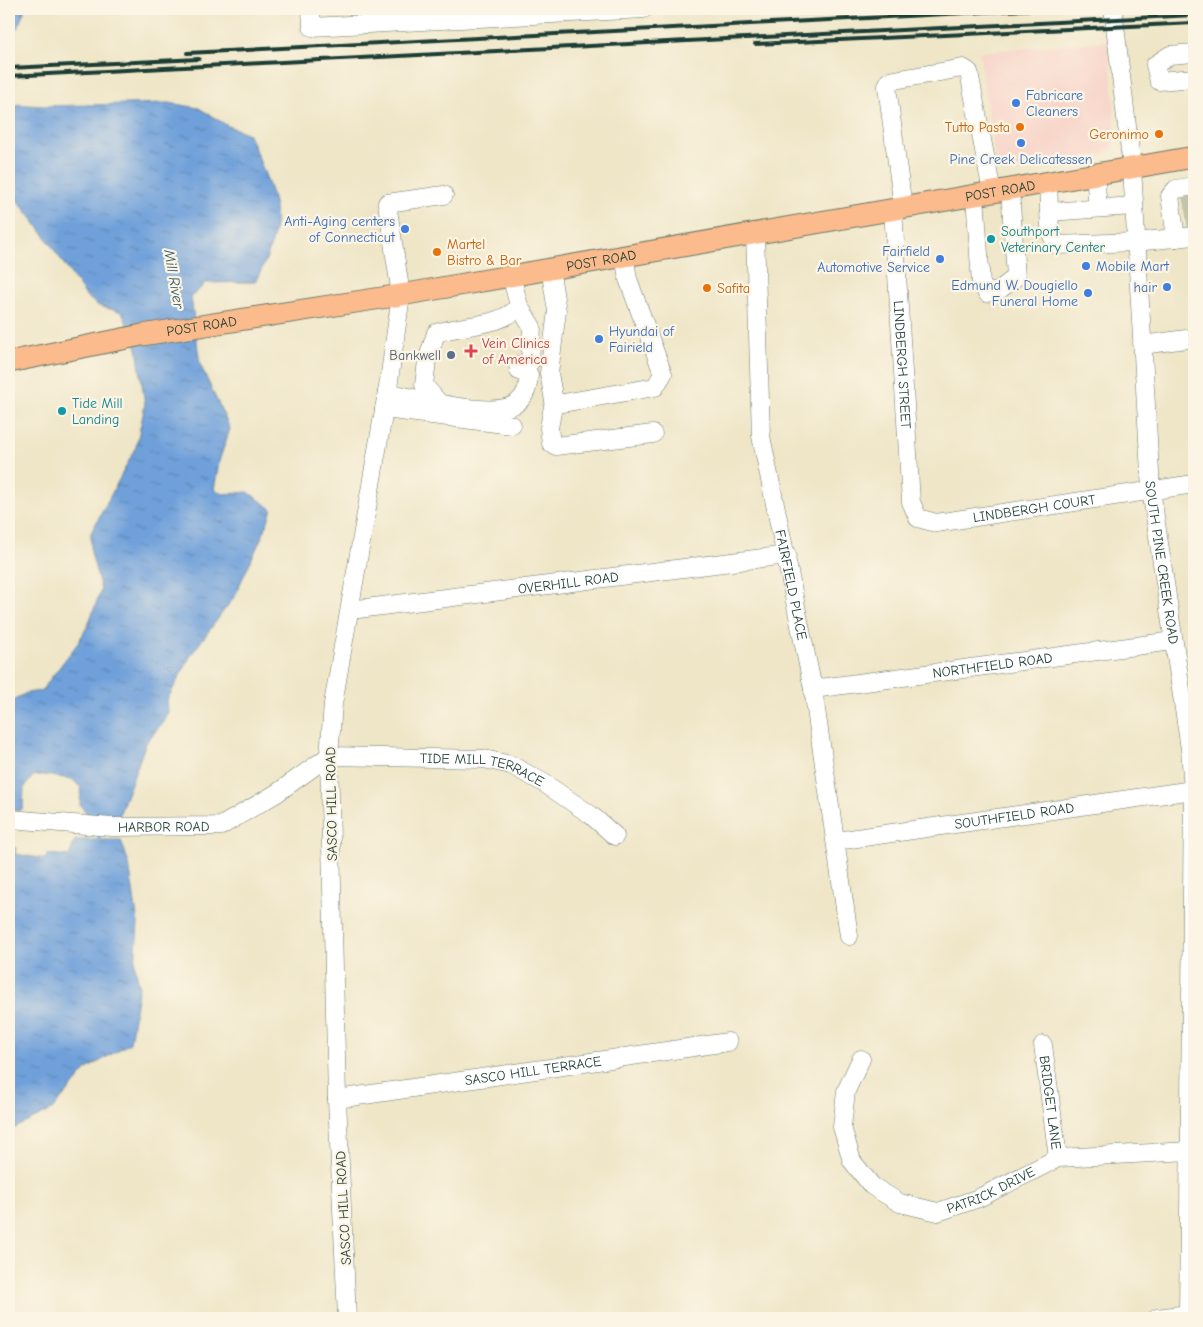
<svg xmlns="http://www.w3.org/2000/svg" width="1203" height="1327" viewBox="0 0 1203 1327" font-family="'Comic Neue',sans-serif">
	<style>
		.built { fill: #f7d1c6 }
		.water { fill: url(#water-ripples); stroke: #476e87 }
		.lines { fill: none; stroke-linecap: round; stroke-linejoin: round }
		.stream { stroke: #6fa0da; stroke-width: 4 }
		.minor-tunnel { stroke: #c5c4aa; stroke-width: 18; stroke-dasharray: 18 9; stroke-linecap: butt }
		.minor-casing { stroke: #687868; stroke-width: 19 }
		.major-casing { stroke: #687868; stroke-width: 23 }
		.minor { stroke: #fff; stroke-width: 18 }
		.major { stroke: #fbbb8c; stroke-width: 21 }
		.rail { stroke: #1f3d34; stroke-width: 4 }
		.shop-dot { fill: #3f7fe0; stroke: #fcf5e5; stroke-width: 2 }
		.food-dot { fill: #e8710a; stroke: #fcf5e5; stroke-width: 2 }
		.culture-dot { fill: #0f9aa8; stroke: #fcf5e5; stroke-width: 2 }
		.health-dot { fill: #e0444e; stroke: #fcf5e5; stroke-width: 2 }
		.service-dot { fill: #5c6f8a; stroke: #fcf5e5; stroke-width: 2 }
		.labels { text-anchor: middle; stroke-width: 4.5; stroke-linejoin: round; paint-order: stroke }
		.shop-label { font-size: 14px; fill: #366cbe; stroke: #fcf5e5; text-anchor: end }
		.food-label { font-size: 14px; fill: #c56008; stroke: #fcf5e5; text-anchor: end }
		.street-label { font-size: 14px; fill: #1f3d34; stroke: #fcf5e5 }
		.culture-label { font-size: 14px; fill: #0d838f; stroke: #fcf5e5; text-anchor: start }
		.health-label { font-size: 14px; fill: #be3a42; stroke: #fcf5e5; text-anchor: start }
		.service-label { font-size: 14px; fill: #4e5e75; stroke: #fcf5e5; text-anchor: end }
		.water-label { font-size: 15px; font-style: italic; fill: #375b66; stroke: #fcf5e5 }
	</style>
	<defs>
		<pattern id="water-ripples" width="26" height="14" patternUnits="userSpaceOnUse" patternTransform="scale(1.25)"><rect width="26" height="14" fill="#6fa0da"/><path d="M2 4q2-2 4 0t4 0M15 11q2-2 4 0t4 0" fill="none" stroke="#5b84b2"/></pattern>
	</defs>
	<rect width="100%" height="100%" fill="#fcf5e5"/>
	<filter id="ink" filterUnits="userSpaceOnUse"><feTurbulence type="fractalNoise" baseFrequency=".02" numOctaves="2"/><feDisplacementMap in="SourceGraphic" scale="10" xChannelSelector="R" yChannelSelector="G"/><feConvolveMatrix kernelMatrix="1 2 1 2 8 2 1 2 1" color-interpolation-filters="sRGB"/></filter>
	<filter id="wash" filterUnits="userSpaceOnUse"><feTurbulence type="fractalNoise" baseFrequency=".0096" numOctaves="4" result="noise"/><feDisplacementMap in="SourceGraphic" scale="20" xChannelSelector="R" yChannelSelector="G"/><feGaussianBlur stdDeviation="1.12" result="paint"/><feColorMatrix in="noise" values="0 0 0 0 0 0 0 0 0 0 0 0 0 0 0 0 0 1.4 0 .05"/><feComposite in="paint" operator="in"/></filter>
	<g filter="url(#wash)">
		<rect width="100%" height="100%" fill="#efe6c8"/>
		<path class="built" d="M1108 41 1114 101 1115 137 1112 148 1103 154 997 172 979 52Z"/>
		<path class="water" d="M9 9H25L18 27 9 37Z
			M169 103 199 108 228 126 249 134C256 153 273 190 275 208 278 234 267 260 255 282L206 283 191 297 200 364 230 429 220 458 214 489 222 494 248 492 272 509 265 530 234 597 191 655 167 700 168 712 163 722 146 743 118 818 90 817 80 805 81 788 72 779 43 775 33 776 24 788 23 808 19 811 10 809 12 804 9 803V703L26 693 41 691 78 643 88 625 101 590 91 552V533L136 447 145 405 137 348 122 312 99 306 86 296 40 229 9 190V104L46 106Z
			M75 840H121L129 864 138 923 135 966 139 986 130 1043 87 1069 52 1110 9 1131V847L16 848 15 854 46 859 48 854 69 856Z"/>
		<g class="lines">
			<path class="stream" d="M99 840V830"/>
		</g>
	</g>
	<g filter="url(#ink)">
		<g class="lines">
			<path class="minor-tunnel" d="M1184 206 1194 204
				M1187 223 1194 222"/>
			<defs>
				<g id="minor">
					<path d="M311 9 312 27 644 9"/>
					<path id="s1" d="M1113 9 1132 168 1151 490 1190 749 1193 790 1188 1318"/>
					<path d="M1194 53 1170 55 1155 65 1159 81 1194 78"/>
					<path d="M1095 174 1098 208"/>
					<path d="M1048 182 1050 232 1057 245 1135 242 1194 236"/>
					<path d="M975 195 981 284 987 293 998 291 1016 277 1010 189"/>
					<path d="M903 208 887 86 889 81 963 68 969 72 992 192"/>
					<path id="s2" d="M893 209 911 502 918 518 936 523 1194 484"/>
					<path d="M1049 212 1133 206"/>
					<path id="s3" d="M755 232 761 436 813 689 849 936"/>
					<path d="M1176 238 1170 196 1176 189 1194 186"/>
					<path d="M550 268 557 311 549 373 554 401 557 404 655 387 663 374 628 279 624 255"/>
					<path d="M511 275 519 306 532 327 530 362 518 365"/>
					<path d="M1142 345 1194 338"/>
					<path d="M387 392C416 398 493 420 517 403 527 395 528 386 529 375L519 371"/>
					<path d="M554 401 549 428 551 443 556 446 653 434"/>
					<path d="M440 404 424 385 427 361 436 333C461 324 503 327 519 306"/>
					<path d="M384 409 512 425"/>
					<path id="s4" d="M350 610 787 555"/>
					<path id="s5" d="M813 689 1173 641"/>
					<path id="s6" d="M329 756 484 759 511 765 544 783 591 815 615 836"/>
					<path id="s7" d="M9 819 112 827 221 826 277 793 329 756"/>
					<path id="s8" d="M836 841 1193 790"/>
					<path id="s9" d="M1043 1045 1058 1158"/>
					<path id="s10" d="M861 1059 846 1091 842 1127 852 1161 872 1186 900 1203 938 1212 979 1198 1058 1158 1190 1151"/>
					<path id="s11" d="M337 1099 728 1042"/>
					<path d="M347 1318 337 1099 329 756 333 704 389 381 401 295 387 203 444 195"/>
					<path d="M1157 1318 1188 1314"/>
				</g>
				<g id="major">
					<path id="s12" d="M9 362 142 335 401 295 1194 157"/>
				</g>
			</defs>
			<use href="#minor" class="minor-casing"/>
			<use href="#major" class="major-casing"/>
			<use href="#minor" class="minor"/>
			<use href="#major" class="major"/>
			<path class="rail" d="M755 44 1194 23
				M187 53 1041 9
				M9 68 199 59
				M9 76 1194 15"/>
		</g>
	</g>
	<g class="shop-dot">
		<circle cx="1016" cy="103" r="5"/>
		<circle cx="1021" cy="143" r="5"/>
		<circle cx="405" cy="229" r="5"/>
		<circle cx="940" cy="259" r="5"/>
		<circle cx="1086" cy="266" r="5"/>
		<circle cx="1167" cy="287" r="5"/>
		<circle cx="1088" cy="293" r="5"/>
		<circle cx="599" cy="339" r="5"/>
	</g>
	<g class="food-dot">
		<circle cx="1020" cy="127" r="5"/>
		<circle cx="1159" cy="134" r="5"/>
		<circle cx="437" cy="252" r="5"/>
		<circle cx="707" cy="288" r="5"/>
	</g>
	<g class="culture-dot">
		<circle cx="991" cy="239" r="5"/>
		<circle cx="62" cy="411" r="5"/>
	</g>
	<path class="health-dot" d="M468.5 343.5h5v5h5v5h-5v5h-5v-5h-5v-5h5z"/>
	<circle class="service-dot" cx="451" cy="355" r="5"/>
	<g class="labels">
		<g class="shop-label">
			<text x="1026" y="100" text-anchor="start">Fabricare<tspan x="1026" dy="16">Cleaners</tspan></text>
			<text x="1021" y="164" text-anchor="middle">Pine Creek Delicatessen</text>
			<text x="395" y="226">Anti-Aging centers<tspan x="395" dy="16">of Connecticut</tspan></text>
			<text x="930" y="256">Fairfield<tspan x="930" dy="16">Automotive Service</tspan></text>
			<text x="1096" y="271" text-anchor="start">Mobile Mart</text>
			<text x="1078" y="290">Edmund W. Dougiello<tspan x="1078" dy="16">Funeral Home</tspan></text>
			<text x="1157" y="292">hair</text>
			<text x="609" y="336" text-anchor="start">Hyundai of<tspan x="609" dy="16">Fairield</tspan></text>
		</g>
		<g class="food-label">
			<text x="1010" y="132">Tutto Pasta</text>
			<text x="1149" y="139">Geronimo</text>
			<text x="447" y="249" text-anchor="start">Martel<tspan x="447" dy="16">Bistro &amp; Bar</tspan></text>
			<text x="717" y="293" text-anchor="start">Safita</text>
		</g>
		<g class="street-label">
			<text dy="5" stroke="none"><textPath href="#s12" startOffset="1006">POST ROAD</textPath></text>
			<text dy="5" stroke="none"><textPath href="#s12" startOffset="601">POST ROAD</textPath></text>
			<text dy="5" stroke="none"><textPath href="#s12" startOffset="196">POST ROAD</textPath></text>
			<text dy="5" stroke="none"><textPath href="#s2" startOffset="156">LINDBERGH STREET</textPath></text>
			<text dy="5" stroke="none"><textPath href="#s2" startOffset="429">LINDBERGH COURT</textPath></text>
			<text dy="5" stroke="none"><textPath href="#s1" startOffset="556">SOUTH PINE CREEK ROAD</textPath></text>
			<text dy="5" stroke="none"><textPath href="#s4" startOffset="220">OVERHILL ROAD</textPath></text>
			<text dy="5" stroke="none"><textPath href="#s3" startOffset="356">FAIRFIELD PLACE</textPath></text>
			<text dy="5" stroke="none"><textPath href="#s5" startOffset="181">NORTHFIELD ROAD</textPath></text>
			<text dy="5" stroke="none"><textPath href="#s6" startOffset="155">TIDE MILL TERRACE</textPath></text>
			<text transform="translate(331 804) rotate(-91)" y="5">SASCO HILL ROAD</text>
			<text dy="5" stroke="none"><textPath href="#s8" startOffset="180">SOUTHFIELD ROAD</textPath></text>
			<text dy="5" stroke="none"><textPath href="#s7" startOffset="155">HARBOR ROAD</textPath></text>
			<text dy="5" stroke="none"><textPath href="#s11" startOffset="198">SASCO HILL TERRACE</textPath></text>
			<text dy="5" stroke="none"><textPath href="#s9" startOffset="58">BRIDGET LANE</textPath></text>
			<text dy="5" stroke="none"><textPath href="#s10" startOffset="268">PATRICK DRIVE</textPath></text>
			<text transform="translate(343 1208) rotate(-93)" y="5">SASCO HILL ROAD</text>
		</g>
		<g class="culture-label">
			<text x="1001" y="236">Southport<tspan x="1001" dy="16">Veterinary Center</tspan></text>
			<text x="72" y="408">Tide Mill<tspan x="72" dy="16">Landing</tspan></text>
		</g>
		<g class="health-label">
			<text x="482" y="348">Vein Clinics<tspan x="482" dy="16">of America</tspan></text>
		</g>
		<g class="service-label">
			<text x="441" y="360">Bankwell</text>
		</g>
		<g class="water-label">
			<text transform="translate(174 279) rotate(80)" y="5">Mill River</text>
		</g>
	</g>
	<rect width="1203" height="1327" fill="none" stroke="#fcf5e5" stroke-width="30"/>
</svg>
